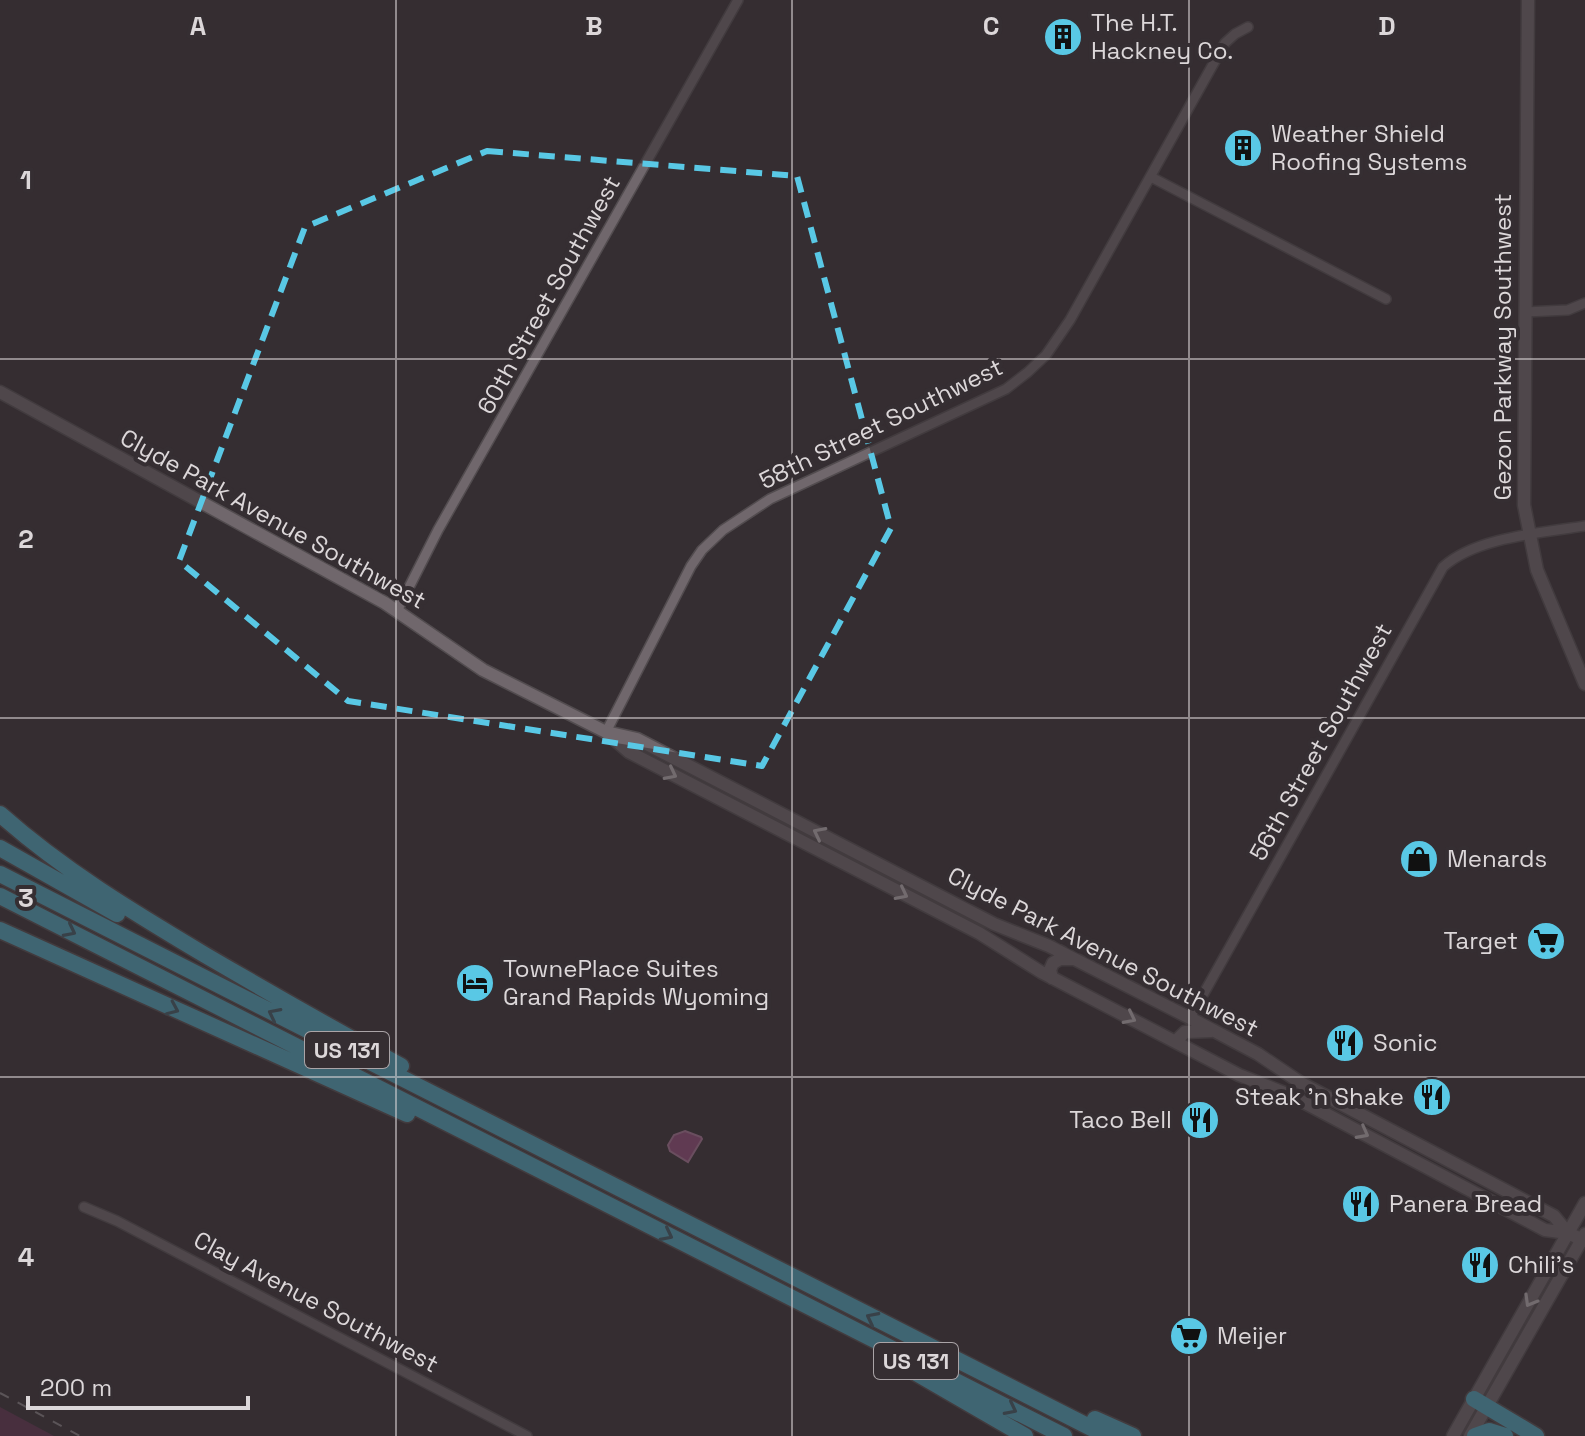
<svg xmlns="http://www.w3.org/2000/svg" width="1585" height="1436" viewBox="0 0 1585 1436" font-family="'Space Grotesk',sans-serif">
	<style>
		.green { fill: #5f314e }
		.water { fill: #964b7b; stroke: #ab7597; stroke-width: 2 }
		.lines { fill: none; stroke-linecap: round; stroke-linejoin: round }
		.minor-casing { stroke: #524c4f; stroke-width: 12 }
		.secondary-casing { stroke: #524c4f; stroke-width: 15 }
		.motorway-casing { stroke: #524c4f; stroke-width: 19 }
		.minor { stroke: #70676c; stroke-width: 9 }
		.secondary { stroke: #70676c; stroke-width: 12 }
		.motorway { stroke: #4ca8c0; stroke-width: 16 }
		.rail { stroke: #8a8487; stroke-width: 2; stroke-dasharray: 10 10; stroke-linecap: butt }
		.oneway { stroke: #bcb5b8 }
		.oneway2 { stroke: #3d5964 }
		.marked { fill: none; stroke: #59c8e5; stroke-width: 6; stroke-dasharray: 16 10; stroke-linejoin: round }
		.grid { fill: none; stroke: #dcd7d9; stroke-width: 2; stroke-opacity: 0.55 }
		.labels { text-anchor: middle; stroke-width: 8; stroke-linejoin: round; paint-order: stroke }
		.shield { fill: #352e32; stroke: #aaa4a7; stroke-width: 2 }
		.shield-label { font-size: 22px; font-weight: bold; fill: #dcd7d9 }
		.poi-label { font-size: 24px; fill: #dcd7d9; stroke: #352e32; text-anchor: start }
		.street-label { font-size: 24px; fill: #dcd7d9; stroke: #352e32 }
		.grid-label { font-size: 26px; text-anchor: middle; font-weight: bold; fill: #dcd7d9; stroke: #352e32; stroke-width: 8; stroke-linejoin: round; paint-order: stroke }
	</style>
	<rect width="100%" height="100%" fill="#352e32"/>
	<path class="green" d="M0 1407 54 1436H0Z"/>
	<path class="water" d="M685 1131 701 1137 702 1139 688 1162 670 1151 668 1145 674 1135Z"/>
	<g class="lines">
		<defs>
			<path id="minor" d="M1151 177 1386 299
				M1525 312 1568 310 1585 303
				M397 611 438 530 738 0
				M606 732 691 566 702 550 723 530 770 499 1006 389 1028 372 1046 355 1070 320 1225 43 1235 34 1248 27
				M1190 1018 1443 567C1476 537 1541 533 1585 526
				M84 1207 117 1221 527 1436"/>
			<path id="secondary" d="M1528 0 1524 505 1537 570 1585 684
				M0 392 385 603 483 670 606 732 629 752 979 933 1041 972 1239 1075 1292 1096 1545 1230 1568 1233 1585 1241
				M606 732 637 739 994 924 1049 946 1190 1018 1258 1054 1301 1083 1554 1216 1568 1233
				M1052 978 1050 970 1053 963 1060 959H1074
				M1176 1041 1185 1032 1211 1031
				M1453 1436 1585 1203
				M1470 1436 1585 1234"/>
			<path id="motorway" d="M0 814C63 870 133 912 205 955 270 993 335 1030 401 1066
				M0 848 117 914
				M0 874 1107 1436
				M0 896 1064 1436
				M0 930 407 1114
				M906 1367 1025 1436
				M1474 1399 1536 1436
				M1095 1419 1133 1436
				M1475 1436 1489 1431 1505 1436"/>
		</defs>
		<use href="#minor" class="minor-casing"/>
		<use href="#secondary" class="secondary-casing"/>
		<use href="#motorway" class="motorway-casing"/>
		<use href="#minor" class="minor"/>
		<use href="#secondary" class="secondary"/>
		<use href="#motorway" class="motorway"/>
		<path class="rail" d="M0 1393 80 1436"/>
	</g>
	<defs><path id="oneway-chevron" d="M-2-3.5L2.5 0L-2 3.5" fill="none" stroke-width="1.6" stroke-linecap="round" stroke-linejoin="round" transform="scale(2)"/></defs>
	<g class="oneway">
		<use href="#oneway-chevron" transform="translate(671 774) rotate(27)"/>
		<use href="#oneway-chevron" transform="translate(819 833) rotate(-153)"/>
		<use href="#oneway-chevron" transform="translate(902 894) rotate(27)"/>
		<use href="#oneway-chevron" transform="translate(1130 1018) rotate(27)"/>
		<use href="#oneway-chevron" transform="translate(1363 1133) rotate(28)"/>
		<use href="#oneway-chevron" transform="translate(1530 1301) rotate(120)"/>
	</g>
	<g class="oneway2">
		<use href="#oneway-chevron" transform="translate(70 931) rotate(27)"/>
		<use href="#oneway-chevron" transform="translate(173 1009) rotate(24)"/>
		<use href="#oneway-chevron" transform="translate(274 1014) rotate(-153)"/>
		<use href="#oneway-chevron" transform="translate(667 1235) rotate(27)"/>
		<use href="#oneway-chevron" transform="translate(872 1318) rotate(-153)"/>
		<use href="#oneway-chevron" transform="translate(1011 1409) rotate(27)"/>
	</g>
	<path d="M0 0H1585V1436H0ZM487 151 797 176 891 528 762 766 348 701 179 561 305 227Z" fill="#352e32" fill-opacity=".55" fill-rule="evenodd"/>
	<path class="marked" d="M487 151 797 176 891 528 762 766 348 701 179 561 305 227Z"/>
	<path class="grid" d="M396 0V1436M792 0V1436M1189 0V1436M0 359H1585M0 718H1585M0 1077H1585"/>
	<defs>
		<symbol id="building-disc" viewBox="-11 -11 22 22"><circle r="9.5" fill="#59c8e5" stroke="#352e32"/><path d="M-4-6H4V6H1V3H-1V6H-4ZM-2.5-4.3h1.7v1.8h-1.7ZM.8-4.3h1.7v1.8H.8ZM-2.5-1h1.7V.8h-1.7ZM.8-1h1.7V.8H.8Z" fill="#111"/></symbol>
		<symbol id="shop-disc" viewBox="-11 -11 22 22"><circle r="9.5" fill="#59c8e5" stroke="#352e32"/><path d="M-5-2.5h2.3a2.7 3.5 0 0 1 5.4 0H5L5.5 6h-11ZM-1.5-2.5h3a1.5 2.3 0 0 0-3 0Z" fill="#111"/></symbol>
		<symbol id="supermarket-disc" viewBox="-11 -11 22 22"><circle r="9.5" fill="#59c8e5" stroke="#352e32"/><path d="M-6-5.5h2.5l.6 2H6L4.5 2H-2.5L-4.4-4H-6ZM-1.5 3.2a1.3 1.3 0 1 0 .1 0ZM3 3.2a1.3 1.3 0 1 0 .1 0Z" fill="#111"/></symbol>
		<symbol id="hotel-disc" viewBox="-11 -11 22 22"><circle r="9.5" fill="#59c8e5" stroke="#352e32"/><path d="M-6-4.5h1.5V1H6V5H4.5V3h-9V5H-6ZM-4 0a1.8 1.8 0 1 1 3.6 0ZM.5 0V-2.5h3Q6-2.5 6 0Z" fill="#111"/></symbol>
		<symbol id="restaurant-disc" viewBox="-11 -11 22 22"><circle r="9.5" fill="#59c8e5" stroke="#352e32"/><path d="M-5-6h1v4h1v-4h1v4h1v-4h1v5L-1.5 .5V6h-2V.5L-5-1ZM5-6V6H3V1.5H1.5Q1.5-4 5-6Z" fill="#111"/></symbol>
	</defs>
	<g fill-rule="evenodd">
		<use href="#building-disc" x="1041" y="15" width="44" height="44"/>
		<use href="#building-disc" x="1221" y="126" width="44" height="44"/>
		<use href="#shop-disc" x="1397" y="837" width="44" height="44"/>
		<use href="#supermarket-disc" x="1524" y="919" width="44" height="44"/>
		<use href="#hotel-disc" x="453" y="961" width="44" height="44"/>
		<use href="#restaurant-disc" x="1323" y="1021" width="44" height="44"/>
		<use href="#restaurant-disc" x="1410" y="1075" width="44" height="44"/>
		<use href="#restaurant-disc" x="1178" y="1098" width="44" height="44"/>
		<use href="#restaurant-disc" x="1339" y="1182" width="44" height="44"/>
		<use href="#restaurant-disc" x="1458" y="1243" width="44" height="44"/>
		<use href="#supermarket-disc" x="1167" y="1314" width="44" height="44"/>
	</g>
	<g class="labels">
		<g class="shield">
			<rect x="305" y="1032" width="84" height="36" rx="6"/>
			<rect x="874" y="1343" width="84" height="36" rx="6"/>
		</g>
		<g class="shield-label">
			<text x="347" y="1058">US 131</text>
			<text x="916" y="1369">US 131</text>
		</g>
		<g class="poi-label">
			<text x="1091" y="31">The H.T.<tspan x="1091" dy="28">Hackney Co.</tspan></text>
			<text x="1271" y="142">Weather Shield<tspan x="1271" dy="28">Roofing Systems</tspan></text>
			<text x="1447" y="867">Menards</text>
			<text x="1518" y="949" text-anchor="end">Target</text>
			<text x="503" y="977">TownePlace Suites<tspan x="503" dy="28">Grand Rapids Wyoming</tspan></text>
			<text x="1373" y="1051">Sonic</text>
			<text x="1404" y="1105" text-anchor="end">Steak 'n Shake</text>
			<text x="1172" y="1128" text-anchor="end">Taco Bell</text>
			<text x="1389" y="1212">Panera Bread</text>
			<text x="1508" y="1273">Chili's</text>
			<text x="1217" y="1344">Meijer</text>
		</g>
		<g class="street-label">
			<text transform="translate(549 295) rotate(-61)" y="8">60th Street Southwest</text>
			<text transform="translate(1503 347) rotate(-90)" y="8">Gezon Parkway Southwest</text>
			<text transform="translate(881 424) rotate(-26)" y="8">58th Street Southwest</text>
			<text transform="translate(273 519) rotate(29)" y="8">Clyde Park Avenue Southwest</text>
			<text transform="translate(1321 742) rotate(-61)" y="8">56th Street Southwest</text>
			<text transform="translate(1103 952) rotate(27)" y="8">Clyde Park Avenue Southwest</text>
			<text transform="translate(316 1302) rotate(28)" y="8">Clay Avenue Southwest</text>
		</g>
	</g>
	<g class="grid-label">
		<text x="198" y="35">A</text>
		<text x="594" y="35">B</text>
		<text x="991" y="35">C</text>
		<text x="1387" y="35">D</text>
		<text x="26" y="189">1</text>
		<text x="26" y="548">2</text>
		<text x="26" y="907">3</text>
		<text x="26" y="1266">4</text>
	</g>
	<path d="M28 1396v12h220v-12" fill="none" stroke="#dcd7d9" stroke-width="4"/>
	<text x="40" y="1396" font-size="24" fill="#dcd7d9" stroke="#352e32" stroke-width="6" paint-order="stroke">200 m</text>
</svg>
